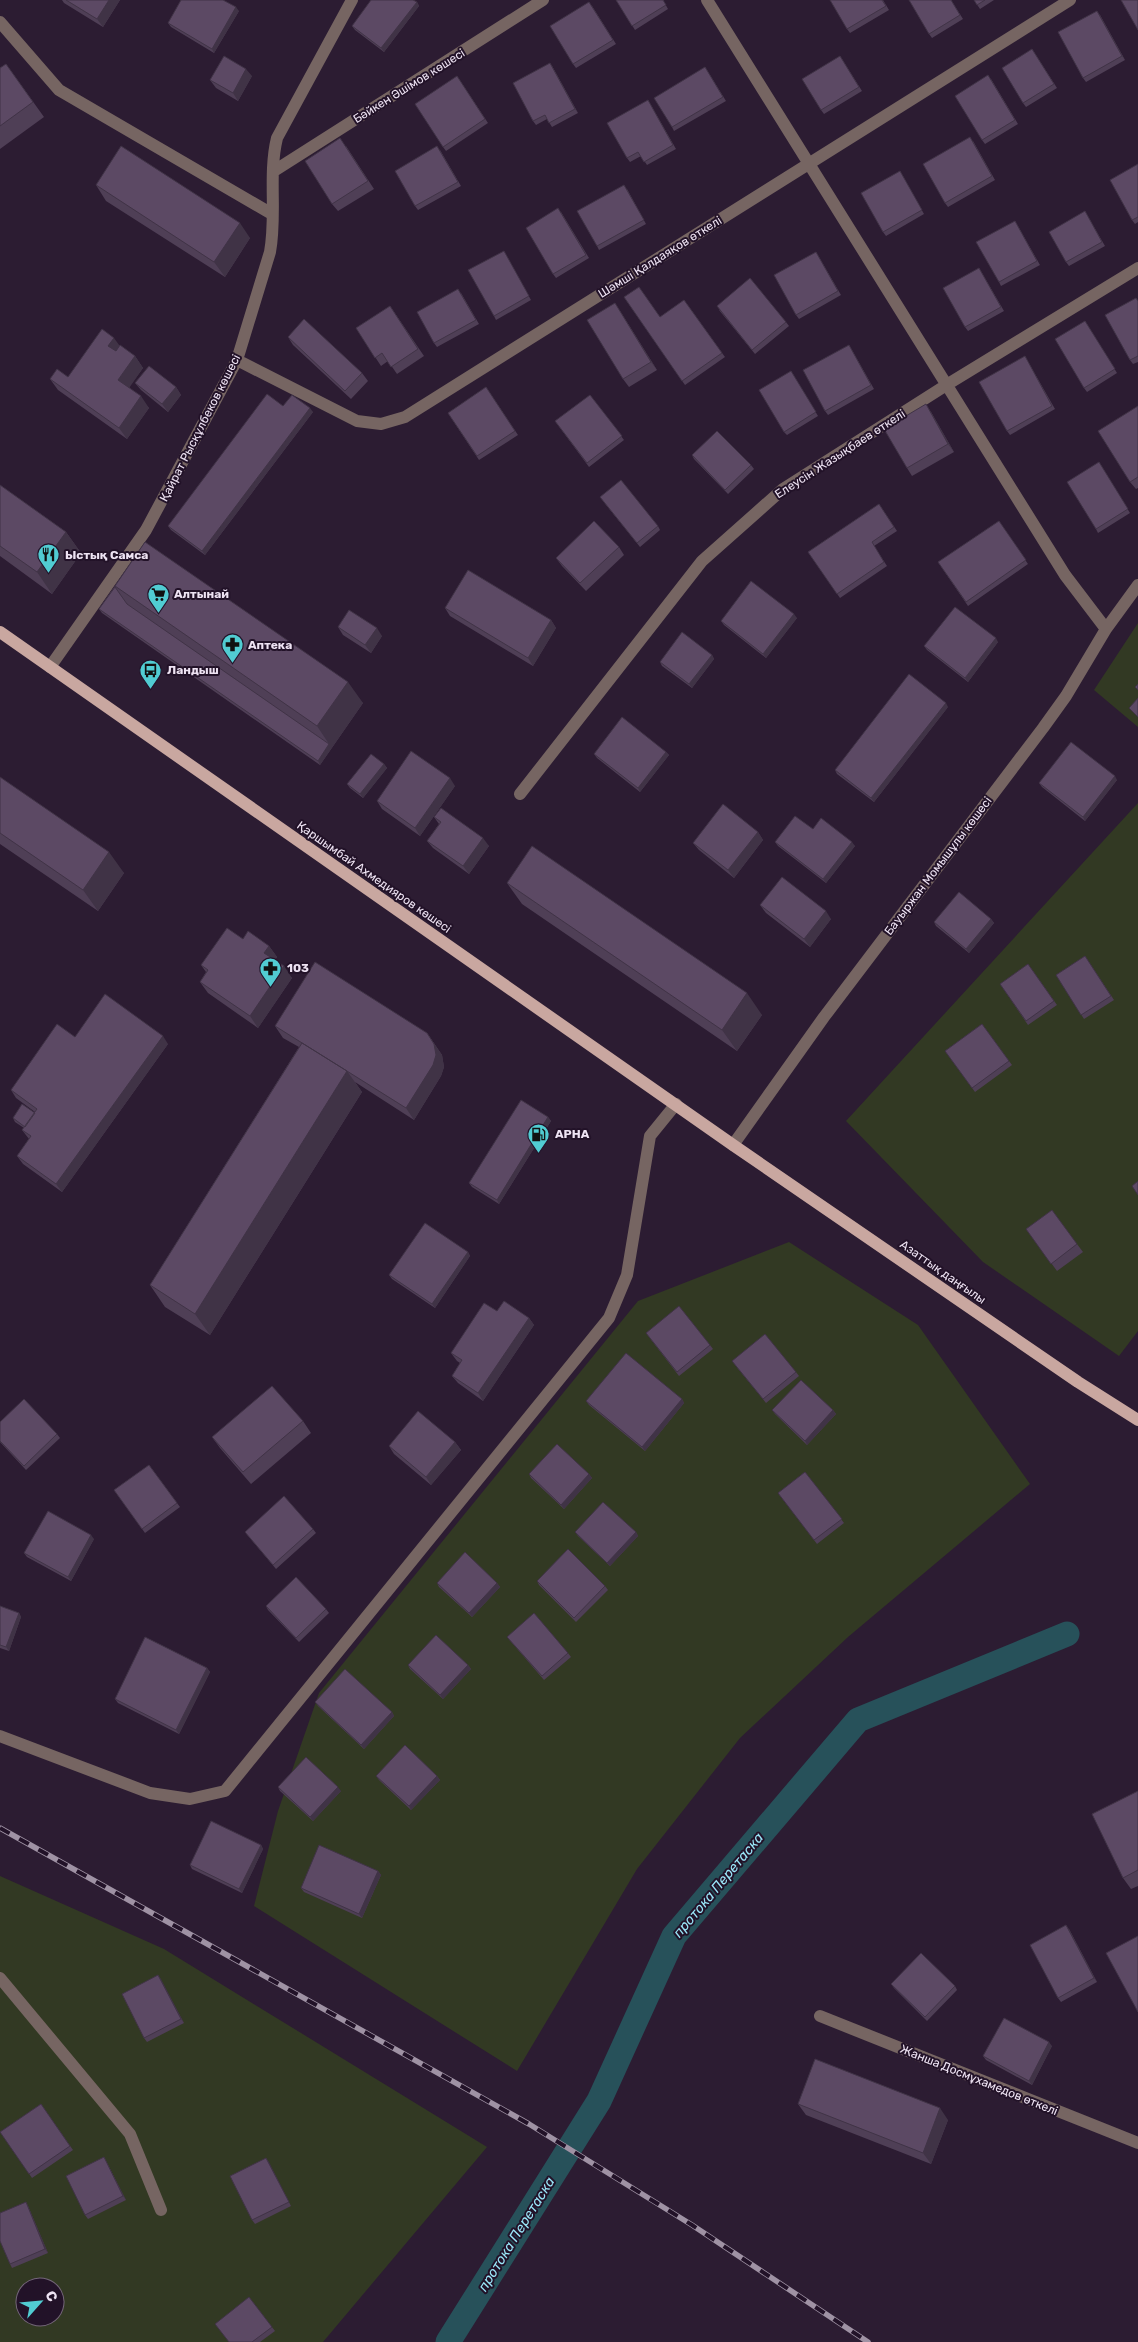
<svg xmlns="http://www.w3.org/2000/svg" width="1138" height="2342" viewBox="0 0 1138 2342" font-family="Rubik,sans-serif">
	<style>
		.green { fill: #323923; fill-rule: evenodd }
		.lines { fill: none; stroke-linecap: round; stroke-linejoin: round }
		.canal { stroke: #27515a; stroke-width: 25 }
		.street { stroke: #766562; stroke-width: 12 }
		.primary { stroke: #c9a7a0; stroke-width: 12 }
		.rail-casing { stroke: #9f92a4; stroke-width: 5.5 }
		.rail { stroke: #221228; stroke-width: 4; stroke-dasharray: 11; stroke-linecap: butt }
		.wall { fill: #4f3f56 }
		.shaded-wall { fill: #403346 }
		.building { fill: #5c4964; stroke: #403346 }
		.labels { text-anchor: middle; stroke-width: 4; stroke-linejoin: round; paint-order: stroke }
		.street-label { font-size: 12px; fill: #eee3f3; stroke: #221228 }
		.poi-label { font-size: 12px; font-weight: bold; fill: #eee3f3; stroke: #221228; text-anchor: start }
		.water-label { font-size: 14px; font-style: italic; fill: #9ae7f9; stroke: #221228 }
	</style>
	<rect width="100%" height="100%" fill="#2c1c32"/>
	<path class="green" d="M1138 623V727L1094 690Z
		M1138 803V1331L1119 1356 983 1262 846 1121Z
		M789 1242 918 1325 1030 1484 848 1637 740 1738 637 1869 517 2071 254 1906 278 1811 319 1693 638 1301Z
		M0 1876 164 1949 487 2147 323 2342H0ZM25 2287H55V2317H25Z"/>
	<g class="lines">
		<path class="canal" d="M448 2342 599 2101 674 1936 858 1720 1067 1634"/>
		<path class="street" d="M707 0 1065 575 1106 629
			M0 22 59 90 272 214
			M274 171 543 0
			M237 360 357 421 381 424 405 417 1070 0
			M50 667 146 530 237 360 270 252C277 214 268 175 277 138L352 0
			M520 794 702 561 783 489 948 384 1138 268
			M733 1145 824 1017 1043 728 1066 696 1106 629 1138 585
			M0 1736 150 1793 190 1799 225 1791 609 1318 627 1275 650 1136 676 1104
			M0 1978 130 2134 161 2210
			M820 2016 1138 2143"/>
		<path class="primary" d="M0 632 733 1145 1078 1382 1138 1420"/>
		<defs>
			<path id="rail" d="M0 1828 529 2124 692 2225 868 2342"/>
		</defs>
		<use href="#rail" class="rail-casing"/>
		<use href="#rail" class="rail"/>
	</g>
	<path class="wall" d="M62 0H120L103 27 64 3Z
		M616 0H663L668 9 635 30Z
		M883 0 889 10 850 33 847 29Z
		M951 0 963 19 932 38 929 34Z
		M974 0H994L980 9Z
		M417 2 419 6 384 52 355 30 352 26Z
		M592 6 616 44 576 68 573 64Z
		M239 11 214 53 171 27 168 23Z
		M1100 15 1125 60 1086 82 1083 78Z
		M1032 49 1057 88 1026 107 1023 103Z
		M840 56 862 91 824 114 821 110Z
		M6 64 44 117 0 149V68Z
		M552 66 578 113 552 127 547 119 536 125 533 121Z
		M705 67 726 101 674 131 672 127Z
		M252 76 238 101 216 88 210 80Z
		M457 76 488 123 446 151 443 147Z
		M991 79 1018 124 985 144 982 140Z
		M648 100 676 149 647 165 641 156 630 162 627 158Z
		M973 141 995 180 948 207 945 203Z
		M346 146 374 189 338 211 332 204Z
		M440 150 461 186 418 210 415 206Z
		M1138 164V222L1135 224 1132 220Z
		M900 171 924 214 886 236 883 232Z
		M96 185 250 238 225 277 106 201Z
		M627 189 646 224 599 250 597 246Z
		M561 212 589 258 556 278 553 274Z
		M1087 215 1105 246 1069 266 1066 262Z
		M1015 221 1040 265 1001 286 999 282Z
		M816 252 841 295 799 319 796 315Z
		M506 255 531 300 496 320 494 316Z
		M979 268 1004 311 968 331 965 327Z
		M461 293 479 324 437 347 434 343Z
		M624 297 660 317 684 300 725 357 685 385Z
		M1138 300V362L1133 364 1130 360Z
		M390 306 424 356 397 374 388 361 381 366 356 328Z
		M719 310 786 322 789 326 755 354Z
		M620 311 657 370 629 387 623 379Z
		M1085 321 1117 373 1087 392 1084 388Z
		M288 337 362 373 368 381 351 399 293 345Z
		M849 345 874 389 828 415 825 411Z
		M120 346 135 356 143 368 129 387 149 408 127 439 58 390 50 379 68 377Z
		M1027 360 1055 409 1010 435 1007 431Z
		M791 371 818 416 787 435 784 432Z
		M135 383 176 387 181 395 168 412 141 390Z
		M486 387 518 435 479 460 448 413Z
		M590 395 624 440 589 467 555 421Z
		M283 406 313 412 205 555 171 530 168 526Z
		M1138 406V488L1136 489 1130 482Z
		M931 412 954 452 912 476 907 468Z
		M692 455 751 465 754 469 728 494 694 459Z
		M1099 462 1130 513 1098 533 1096 529Z
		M0 485 66 532 81 553 52 594 0 556Z
		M603 501 658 526 660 530 640 547Z
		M879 504 897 531 874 546 887 566 840 598 808 552Z
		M999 521 1028 564 968 606 938 562Z
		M145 542 363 703 320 765 102 613 99 609Z
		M619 547 624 555 586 591 562 566 556 558Z
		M445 608 551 620 556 628 533 666 450 616Z
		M797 618 766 658 724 625 721 621Z
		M338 627 382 636 371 653 343 635Z
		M998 642 968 682 927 650 924 646Z
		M712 655 714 659 692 688 662 666 660 662Z
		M948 707 874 802 837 774 835 770Z
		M666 752 669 755 640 792 597 758 594 754Z
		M384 764 387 768 363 798 350 788 347 784Z
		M0 777 124 873 98 911 0 844Z
		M1117 780 1085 821 1042 787 1039 783Z
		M455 786 420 836 382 809 377 801Z
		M434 817 489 846 469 874 433 848 427 841 439 824Z
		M813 829 855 846 826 883 778 846 775 842Z
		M758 832 763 840 734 878 699 850 693 843Z
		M507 883 762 1015 737 1051 522 904Z
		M760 905 831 919 810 947 766 913Z
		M991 919 994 923 969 953 936 926 934 922Z
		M243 939 269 946 277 957 275 960 292 978 258 1028 208 993 200 982 206 972 201 965Z
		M1085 956 1114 1000 1084 1019 1056 975Z
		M1028 964 1057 1005 1028 1025 1000 984Z
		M982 1024 1012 1065 975 1092 945 1051Z
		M275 1026 427 1033 442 1055 444 1067 441 1076 414 1120 355 1082 362 1092 210 1335 165 1307 150 1285 299 1047 283 1038Z
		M168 1044 62 1192 23 1164 17 1156 29 1139 22 1130 24 1128 15 1122 13 1118 35 1113V1112L16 1098 11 1090Z
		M548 1117 551 1121 499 1204 472 1187 469 1183Z
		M1026 1229 1077 1244 1083 1252 1057 1271Z
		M468 1252 470 1256 435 1308 392 1279 389 1275Z
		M497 1311 529 1318 534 1325 483 1401 458 1383 452 1376 460 1363 457 1361 451 1353Z
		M649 1337 710 1345 713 1349 679 1376Z
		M735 1365 796 1372 799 1376 766 1403Z
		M682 1399 684 1403 645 1451 589 1405 586 1401Z
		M772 1410H833L836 1414 807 1445 775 1414Z
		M303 1421 311 1433 251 1484 220 1448 212 1437Z
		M0 1422 57 1434 60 1438 26 1470 0 1442Z
		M455 1442 461 1450 431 1485 394 1454 389 1446Z
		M149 1465 180 1507 145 1533 114 1490Z
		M805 1472 844 1523 817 1544 778 1493Z
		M529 1474H589L592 1478 564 1509 531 1478Z
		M313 1529 316 1533 276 1569 245 1532Z
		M575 1532H636L638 1536 610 1566 578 1536Z
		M94 1539 71 1581 27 1557 24 1553Z
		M537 1581 605 1586 608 1590 576 1622 539 1585Z
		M437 1583H497L500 1587 472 1617 439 1587Z
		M0 1606 19 1613 21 1617 9 1651 0 1648Z
		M266 1606 326 1609 329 1613 299 1642 268 1610Z
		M507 1637 568 1653 571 1657 544 1680Z
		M408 1665H468L471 1669 443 1699 410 1669Z
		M207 1668 210 1672 179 1734 118 1703 115 1699Z
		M315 1702 392 1712 394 1716 364 1749 318 1706Z
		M376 1776H437L440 1780 411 1810 379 1780Z
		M278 1787 341 1791 313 1821 280 1791Z
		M1138 1792V1886L1131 1889 1123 1878Z
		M261 1845 263 1849 242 1893 192 1869 190 1865Z
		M378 1871 381 1875 362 1918 304 1892 301 1888Z
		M1069 1929 1097 1982 1061 2002 1058 1998Z
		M158 1975 184 2023 147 2042 144 2038Z
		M891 1984 955 1986 957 1990 927 2021 894 1988Z
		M1052 2046 1032 2085 986 2060 983 2056Z
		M41 2104 73 2150 32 2178 0 2132Z
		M798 2104 948 2120 931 2164 806 2115Z
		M266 2158 291 2206 255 2224 252 2220Z
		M106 2161 126 2200 88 2219 85 2215Z
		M26 2202 28 2206 48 2253 12 2268 10 2264Z
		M249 2297 275 2331 260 2342H229Z"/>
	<path class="shaded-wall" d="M109 0H120L103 27 97 19Z
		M417 2 419 6 384 52 381 48Z
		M236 7 239 11 214 53 212 49Z
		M1097 11 1100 15 1125 60 1122 56Z
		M550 63 552 66 578 113 575 109Z
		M246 69 252 76 238 101 233 93Z
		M240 223 250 238 225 277 214 262Z
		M615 303 620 311 657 370 651 362Z
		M114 338 122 349 117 357 108 346Z
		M135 356 143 368 127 391 118 380Z
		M176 387 181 395 168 412 162 404Z
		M141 396 149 408 127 439 119 428Z
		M926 404 931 412 954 452 948 444Z
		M310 408 313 412 205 555 202 551Z
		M66 532 81 553 52 594 37 572Z
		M794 614 797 618 766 658 763 654Z
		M551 620 556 628 533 666 528 658Z
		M377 628 382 636 371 653 365 645Z
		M996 638 998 642 968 682 965 678Z
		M712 655 714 659 692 688 689 684Z
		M348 682 363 703 320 765 318 761 329 744 317 726Z
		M946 703 948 707 874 802 871 798Z
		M666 752 669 755 640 792 638 788Z
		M384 764 387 768 363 798 360 794Z
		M1115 776 1117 780 1085 821 1083 817Z
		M450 778 455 786 420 836 415 828Z
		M758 832 763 840 734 878 728 870Z
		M483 838 489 846 469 874 463 866Z
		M852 842 855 846 826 883 823 879Z
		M109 852 124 873 98 911 83 890Z
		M826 911 831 919 810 947 804 939Z
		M991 919 994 923 969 953 966 949Z
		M269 946 277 957 273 964 264 953Z
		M284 966 292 978 258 1028 250 1016Z
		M747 993 762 1015 737 1051 722 1030Z
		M427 1033 442 1055 444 1067 441 1076 414 1120 406 1108Z
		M163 1036 168 1044 62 1192 56 1184Z
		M347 1071 362 1092 210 1335 195 1314Z
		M548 1117 551 1121 499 1204 497 1200Z
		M468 1252 470 1256 435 1308 432 1304Z
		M529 1318 534 1325 483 1401 478 1393Z
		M682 1399 684 1403 645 1451 642 1447Z
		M833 1410 836 1414 807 1445 805 1441Z
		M455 1442 461 1450 431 1485 426 1477Z
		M589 1474 592 1478 564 1509 561 1505Z
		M636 1532 638 1536 610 1566 607 1563Z
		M91 1535 94 1539 71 1581 68 1577Z
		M497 1583 500 1587 472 1617 469 1613Z
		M19 1613 21 1617 9 1651 6 1647Z
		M468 1665 471 1669 443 1699 440 1695Z
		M207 1668 210 1672 179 1734 176 1730Z
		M392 1712 394 1716 364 1749 361 1745Z
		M437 1776 440 1780 411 1810 409 1806Z
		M338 1787 341 1791 313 1821 310 1817Z
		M261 1845 263 1849 242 1893 239 1889Z
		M378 1871 381 1875 362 1918 359 1914Z
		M1066 1925 1069 1929 1097 1982 1094 1978Z
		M158 1975 161 1979 184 2023 181 2019Z
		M1049 2042 1052 2046 1032 2085 1029 2081Z
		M940 2108 948 2120 931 2164 923 2153Z
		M104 2157 106 2161 126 2200 123 2196Z
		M266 2158 269 2162 291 2206 289 2202Z
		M26 2202 28 2206 48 2253 45 2249Z"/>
	<path class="building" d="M66 0H109L97 19Z
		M181 0H223L236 7 212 49 168 23Z
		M371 0H413L417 2 381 48 352 26Z
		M616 0H663L666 5 632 26Z
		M830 0H882L886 6 847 29Z
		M909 0H951L960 15 929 34Z
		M974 0H985L977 5Z
		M1121 0H1138V30Z
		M589 2 613 40 573 64 550 26Z
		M1097 11 1122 56 1083 78 1058 32Z
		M1032 49 1054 84 1023 103 1002 68Z
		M224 56 246 69 233 93 210 80Z
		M840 56 859 87 821 110 802 79Z
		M550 63 575 109 549 123 545 115 533 121 513 83Z
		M6 64 33 102 0 126V68Z
		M705 67 723 97 672 127 654 98Z
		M988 75 1015 120 982 140 955 96Z
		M457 76 485 119 443 147 415 104Z
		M648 100 673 145 644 162 638 152 627 158 607 123Z
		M970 137 992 176 945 203 923 164Z
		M340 138 368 181 332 204 305 161Z
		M121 146 240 223 214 262 96 185Z
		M437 146 458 182 415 206 395 171Z
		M1138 164V217L1132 220 1110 180Z
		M900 171 922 210 883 232 861 193Z
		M624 185 644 220 597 246 577 211Z
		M558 208 586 255 553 274 526 228Z
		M1085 211 1102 242 1066 262 1049 232Z
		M1015 221 1037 261 999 282 976 242Z
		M504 251 529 296 494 316 468 270Z
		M816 252 838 291 796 315 774 275Z
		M979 268 1001 307 965 327 943 288Z
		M750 278 786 322 752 350 717 306Z
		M639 287 660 317 684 300 722 353 682 381 624 297Z
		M458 289 476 320 434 343 417 312Z
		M1136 298 1138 301V356L1130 360 1105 315Z
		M615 303 651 362 623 379 587 320Z
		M390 306 418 349 391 367 382 353 375 358 356 328Z
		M304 319 362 373 345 391 288 337Z
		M1085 321 1115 369 1084 388 1055 339Z
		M102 329 114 338 108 346 116 351 120 345 135 356 118 380 141 396 119 428 50 379 57 369 68 377Z
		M849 345 871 385 825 411 803 370Z
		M1025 356 1052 406 1007 431 979 382Z
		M149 366 176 387 162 404 135 383Z
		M791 371 816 412 784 432 759 390Z
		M486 387 515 431 477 456 448 413Z
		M267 394 283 406 292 395 310 408 202 551 168 526Z
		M590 395 622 436 587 463 555 421Z
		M926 404 948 444 907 468 884 429Z
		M1138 406V477L1130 482 1098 431Z
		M717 431 751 465 725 490 692 455Z
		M1099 462 1128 509 1096 529 1067 482Z
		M621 480 658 526 637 543 600 497Z
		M0 485 66 532 37 572 0 546Z
		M879 504 894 527 872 542 884 562 837 594 808 552Z
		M594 521 619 547 580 583 556 558Z
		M999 521 1026 560 966 602 938 562Z
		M145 542 348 682 317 726 115 586Z
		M468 570 551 620 528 658 445 608Z
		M751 581 794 614 763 654 721 621Z
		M115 587 127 604 329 744 318 761 99 609Z
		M955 607 996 638 965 678 924 646Z
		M349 610 377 628 365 645 338 627Z
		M682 632 712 655 689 684 660 662Z
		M909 674 946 703 871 798 835 770Z
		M1138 684V690L1135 687Z
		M1138 698V717L1129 708Z
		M622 717 666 752 638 788 594 754Z
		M1071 742 1115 776 1083 817 1039 783Z
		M411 751 450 778 415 828 377 801Z
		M371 754 384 764 360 794 347 784Z
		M0 777 109 852 83 890 0 833Z
		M723 804 758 832 728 870 693 843Z
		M441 808 483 838 463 866 427 841 441 822 434 817Z
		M795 816 813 829 821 818 852 842 823 879 775 842Z
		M532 846 747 993 722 1030 507 883Z
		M782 877 826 911 804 939 760 905Z
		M959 892 991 919 966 949 934 922Z
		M227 928 243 939 248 931 269 946 264 953 284 966 250 1016 200 982 208 970 201 965Z
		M1085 956 1111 996 1081 1015 1056 975Z
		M315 962 427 1033 434 1044 436 1055 433 1065 406 1108 275 1026Z
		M1028 964 1054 1001 1026 1021 1000 984Z
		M105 994 163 1036 56 1184 17 1156 31 1136 22 1130 37 1109 11 1090 57 1024 75 1037Z
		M982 1024 1009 1061 972 1088 945 1051Z
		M302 1043 347 1071 195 1314 150 1285Z
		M521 1100 548 1117 497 1200 469 1183Z
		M22 1104 35 1113 25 1127 13 1118Z
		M1138 1181V1195L1132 1186Z
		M1052 1210 1077 1244 1051 1264 1026 1229Z
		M425 1223 468 1252 432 1304 389 1275Z
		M504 1301 529 1318 478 1393 452 1376 462 1360 451 1353 484 1303 497 1311Z
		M679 1306 710 1345 677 1372 646 1333Z
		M765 1334 796 1372 763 1399 732 1361Z
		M626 1353 682 1399 642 1447 586 1401Z
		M801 1380 833 1410 805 1441 772 1410Z
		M272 1386 303 1421 243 1472 212 1437Z
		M24 1399 57 1434 24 1466 0 1441V1422Z
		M418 1411 455 1442 426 1477 389 1446Z
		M557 1444 589 1474 561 1505 529 1474Z
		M149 1465 177 1503 142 1529 114 1490Z
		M805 1472 842 1519 814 1540 778 1493Z
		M284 1496 313 1529 273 1565 245 1532Z
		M603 1502 636 1532 607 1563 575 1532Z
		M48 1511 91 1535 68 1577 24 1553Z
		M568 1549 605 1586 574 1618 537 1581Z
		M465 1552 497 1583 469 1613 437 1583Z
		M296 1577 326 1609 296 1638 266 1606Z
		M0 1606 19 1613 6 1647 0 1645Z
		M534 1613 568 1653 542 1676 507 1637Z
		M436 1635 468 1665 440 1695 408 1665Z
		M145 1637 207 1668 176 1730 115 1699Z
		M345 1669 392 1712 361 1745 315 1702Z
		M405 1745 437 1776 409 1806 376 1776Z
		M306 1757 338 1787 310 1817 278 1787Z
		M1138 1791V1870L1123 1878 1092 1814Z
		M211 1821 261 1845 239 1889 190 1865Z
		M319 1845 378 1871 359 1914 301 1888Z
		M1066 1925 1094 1978 1058 1998 1030 1945Z
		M1138 1936V2012L1106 1953Z
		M921 1953 955 1986 925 2017 891 1984Z
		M158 1975 181 2019 144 2038 122 1994Z
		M1004 2018 1049 2042 1029 2081 983 2056Z
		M815 2059 940 2108 923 2153 798 2104Z
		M41 2104 70 2146 29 2174 0 2132Z
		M104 2157 123 2196 85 2215 66 2176Z
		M266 2158 289 2202 252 2220 230 2176Z
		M26 2202 45 2249 10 2264 0 2241V2213Z
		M249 2297 272 2327 252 2342H229L215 2324Z"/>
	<defs>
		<symbol id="restaurant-pin" viewBox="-11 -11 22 30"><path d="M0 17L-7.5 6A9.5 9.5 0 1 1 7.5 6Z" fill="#51ccd2" stroke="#221228"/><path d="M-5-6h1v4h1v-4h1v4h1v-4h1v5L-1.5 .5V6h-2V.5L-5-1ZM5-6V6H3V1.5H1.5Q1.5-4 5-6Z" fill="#111"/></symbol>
		<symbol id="supermarket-pin" viewBox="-11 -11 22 30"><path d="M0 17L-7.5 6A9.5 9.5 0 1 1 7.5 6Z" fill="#51ccd2" stroke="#221228"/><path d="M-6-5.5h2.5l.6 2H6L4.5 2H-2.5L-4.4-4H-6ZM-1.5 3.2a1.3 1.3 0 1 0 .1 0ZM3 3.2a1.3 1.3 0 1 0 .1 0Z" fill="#111"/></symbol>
		<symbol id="pharmacy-pin" viewBox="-11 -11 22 30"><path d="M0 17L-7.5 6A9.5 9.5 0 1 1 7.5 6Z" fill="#51ccd2" stroke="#221228"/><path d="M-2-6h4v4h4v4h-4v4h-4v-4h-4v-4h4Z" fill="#111"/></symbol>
		<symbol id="bus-pin" viewBox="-11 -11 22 30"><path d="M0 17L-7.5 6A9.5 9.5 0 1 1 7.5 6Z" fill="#51ccd2" stroke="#221228"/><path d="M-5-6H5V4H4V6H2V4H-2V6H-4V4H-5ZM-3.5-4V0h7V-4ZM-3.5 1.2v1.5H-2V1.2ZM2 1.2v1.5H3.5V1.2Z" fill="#111"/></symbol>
		<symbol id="fuel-pin" viewBox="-11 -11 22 30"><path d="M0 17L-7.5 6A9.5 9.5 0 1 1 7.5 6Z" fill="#51ccd2" stroke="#221228"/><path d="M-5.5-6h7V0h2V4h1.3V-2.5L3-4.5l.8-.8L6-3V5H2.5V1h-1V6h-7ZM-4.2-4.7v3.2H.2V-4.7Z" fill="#111"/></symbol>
	</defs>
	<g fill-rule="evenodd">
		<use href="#restaurant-pin" x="36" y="542" width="25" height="34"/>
		<use href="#supermarket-pin" x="146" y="582" width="25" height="34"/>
		<use href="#pharmacy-pin" x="220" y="632" width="25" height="34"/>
		<use href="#bus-pin" x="138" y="658" width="25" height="34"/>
		<use href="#pharmacy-pin" x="258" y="956" width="25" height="34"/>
		<use href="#fuel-pin" x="526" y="1122" width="25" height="34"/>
	</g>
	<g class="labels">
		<g class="street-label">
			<text transform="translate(409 86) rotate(-32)" y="4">Бәйкен Әшімов көшесі</text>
			<text transform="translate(660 257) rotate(-32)" y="4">Шәмші Қалдаяқов өткелі</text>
			<text transform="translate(200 428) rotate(-63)" y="4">Қайрат Рысқұлбеков көшесі</text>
			<text transform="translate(840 454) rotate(-33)" y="4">Елеусін Жазықбаев өткелі</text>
			<text transform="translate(938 866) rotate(-53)" y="4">Бауыржан Момышұлы көшесі</text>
			<text transform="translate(374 877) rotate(35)" y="4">Қаршымбай Ахмедияров көшесі</text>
			<text transform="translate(943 1272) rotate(35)" y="4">Азаттық даңғылы</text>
			<text transform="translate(979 2080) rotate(22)" y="4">Жанша Досмұхамедов өткелі</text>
		</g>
		<g class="poi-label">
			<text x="65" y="559">Ыстық Самса</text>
			<text x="174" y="598">Алтынай</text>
			<text x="248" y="649">Аптека</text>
			<text x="167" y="674">Ландыш</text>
			<text x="287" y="972">103</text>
			<text x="555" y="1138">АРНА</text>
		</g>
		<g class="water-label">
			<text transform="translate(718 1885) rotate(-50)" y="5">протока Перетаска</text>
			<text transform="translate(516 2234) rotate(-58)" y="5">протока Перетаска</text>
		</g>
	</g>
	<g transform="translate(40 2302) rotate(63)"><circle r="24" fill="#221228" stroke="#746679"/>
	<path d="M0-4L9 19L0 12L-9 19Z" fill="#51ccd2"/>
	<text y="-8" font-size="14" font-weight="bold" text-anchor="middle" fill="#eee3f3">С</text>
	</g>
</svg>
